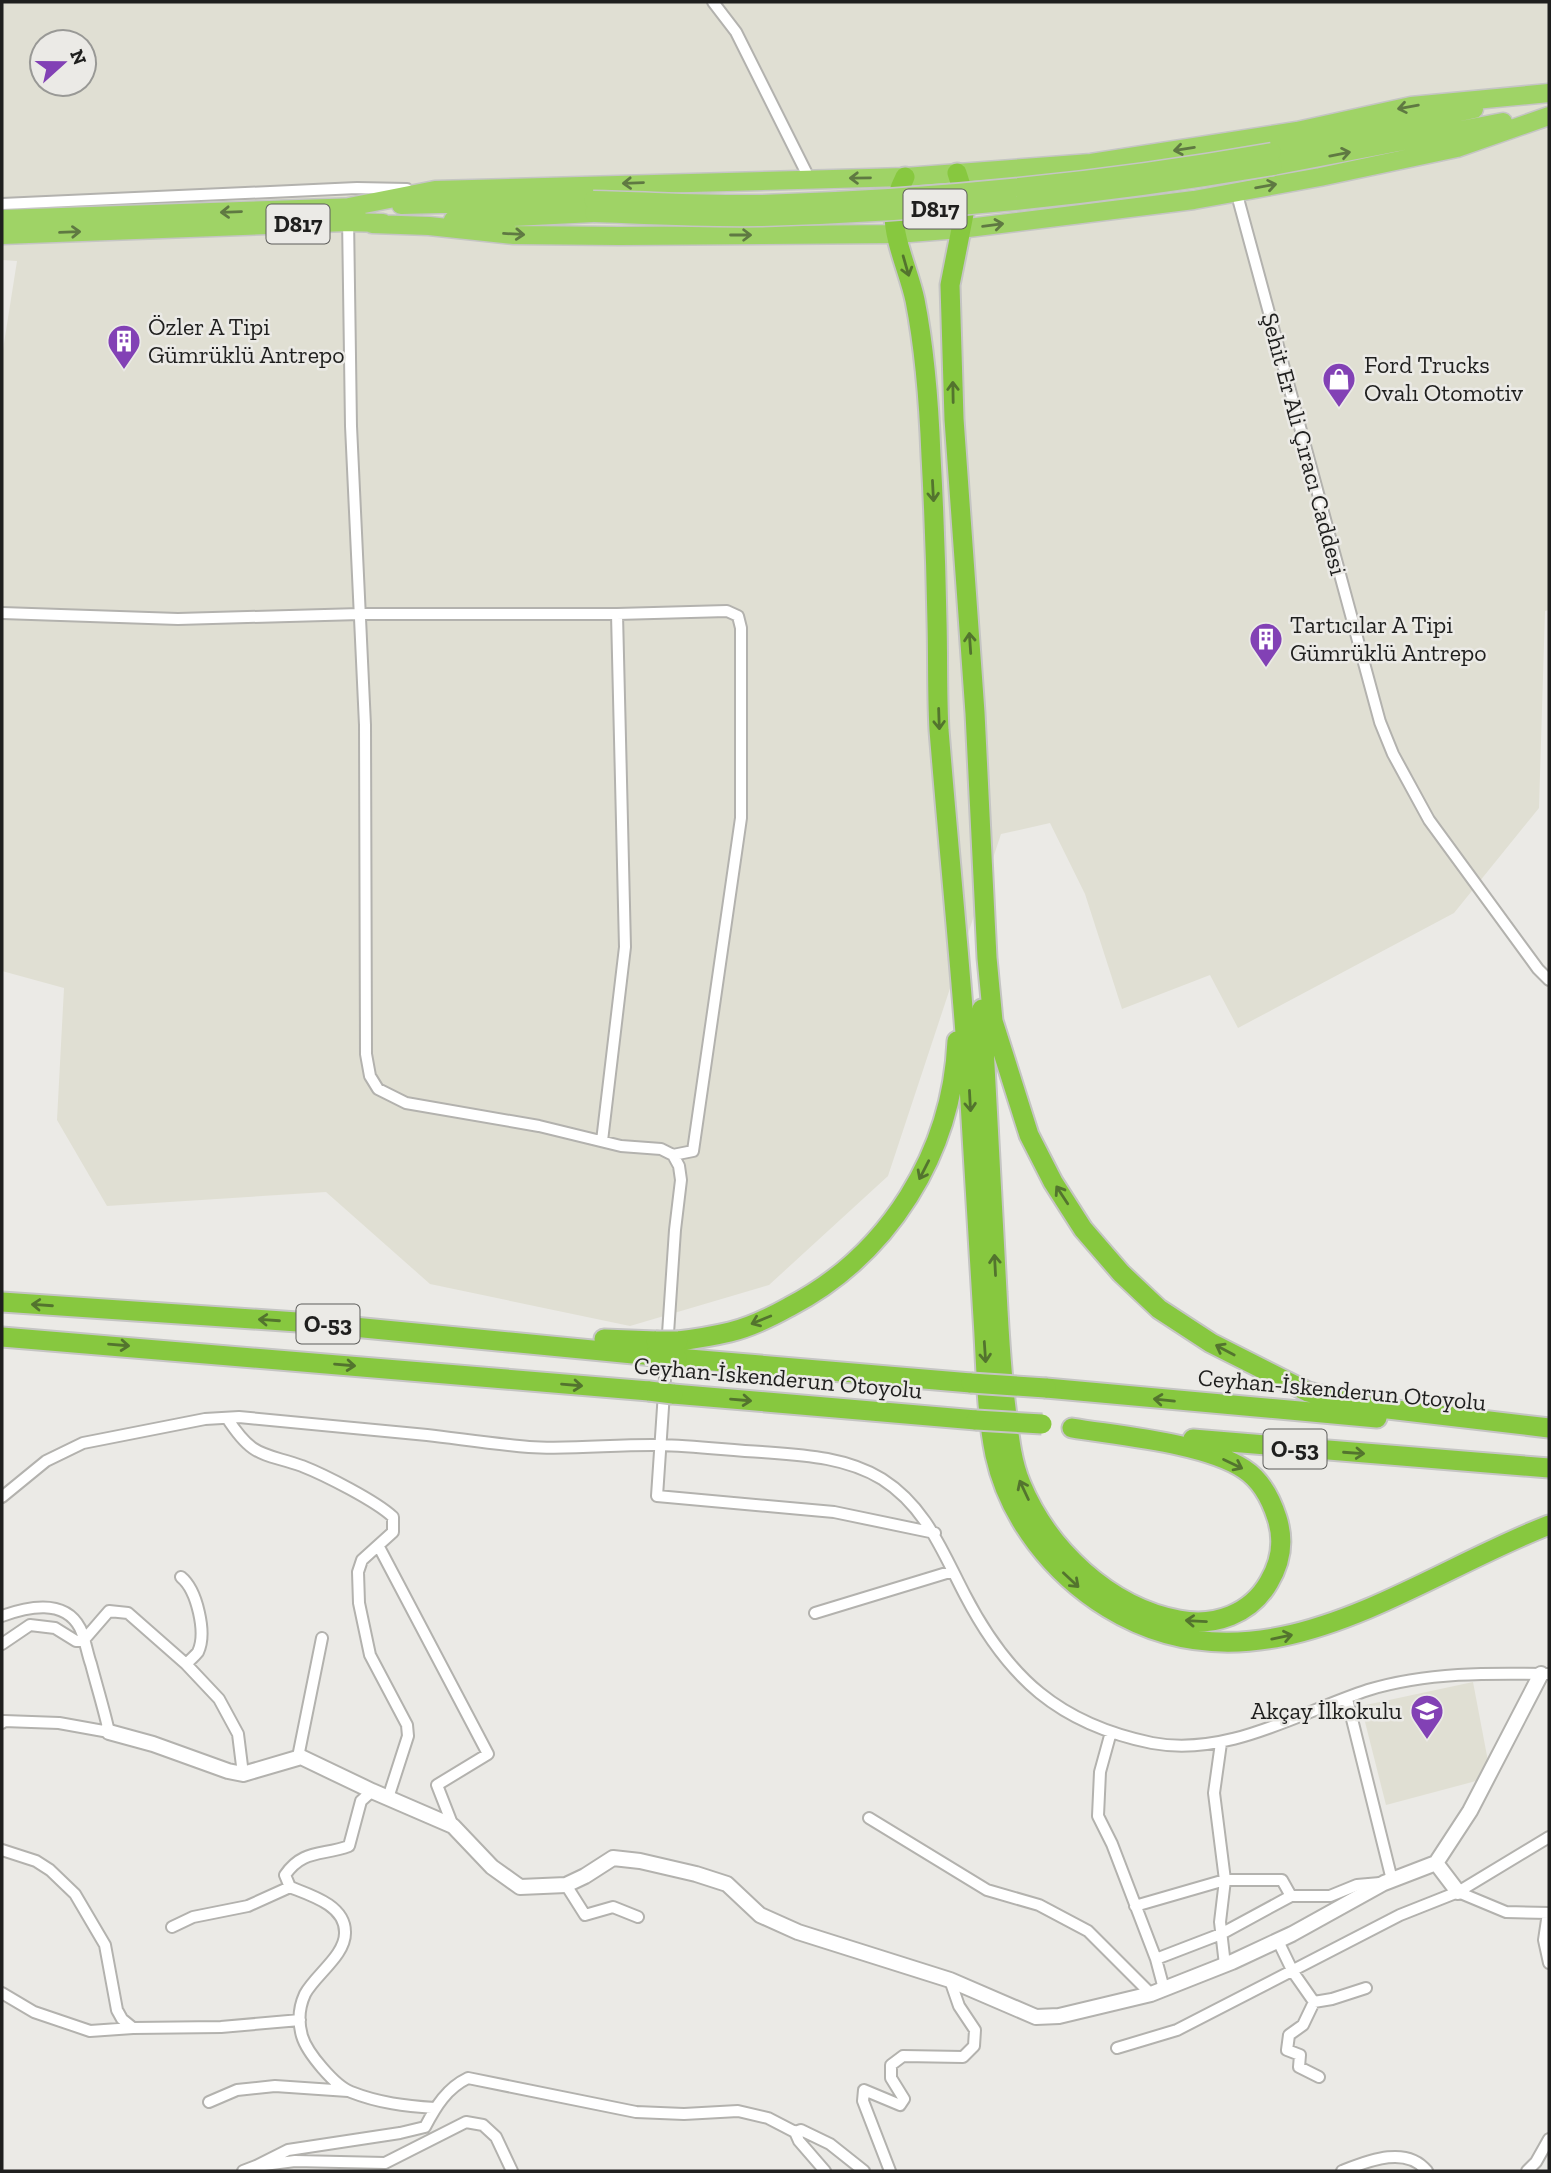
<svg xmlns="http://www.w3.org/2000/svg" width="1551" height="2173" viewBox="0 0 1551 2173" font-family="'Zilla Slab',serif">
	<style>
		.built { fill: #e0dfd3; fill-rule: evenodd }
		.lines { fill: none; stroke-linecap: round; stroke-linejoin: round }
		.minor-casing { stroke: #b3b2ae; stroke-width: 14 }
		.tertiary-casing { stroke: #b3b2ae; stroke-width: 18 }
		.trunk-casing { stroke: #c5c5c4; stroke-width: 21 }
		.motorway-casing { stroke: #c5c5c4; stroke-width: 23 }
		.minor { stroke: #fff; stroke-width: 10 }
		.tertiary { stroke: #fff; stroke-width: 14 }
		.trunk { stroke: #9fd366; stroke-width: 18 }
		.motorway { stroke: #87c83f; stroke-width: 19 }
		.trunk-bridge-casing { stroke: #c5c5c4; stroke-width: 21; stroke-linecap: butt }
		.motorway-bridge-casing { stroke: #c5c5c4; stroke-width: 23; stroke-linecap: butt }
		.trunk-bridge { stroke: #9fd366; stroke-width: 18 }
		.motorway-bridge { stroke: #87c83f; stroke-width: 19 }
		.oneway { stroke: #5f7942 }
		.oneway2 { stroke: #53742e }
		.labels { text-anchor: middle; stroke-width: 5; stroke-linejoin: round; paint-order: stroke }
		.shield { fill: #ebeae6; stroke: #5c5c5a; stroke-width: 2 }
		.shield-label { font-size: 23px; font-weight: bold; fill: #1f1f1e }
		.poi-label { font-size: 24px; fill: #1f1f1e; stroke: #ebeae6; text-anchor: start }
		.street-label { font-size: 24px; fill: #1f1f1e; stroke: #ebeae6 }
	</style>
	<rect width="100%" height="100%" fill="#ebeae6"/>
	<path class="built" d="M2 2H1549V610L1545 611 1539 808 1454 913 1238 1028 1210 975 1122 1009 1085 894 1050 823 1001 834 888 1176 769 1285 630 1326 430 1284 326 1192 107 1206 57 1120 64 988 2 971V356L17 261 2 260ZM42 42H84V84H42Z
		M1473 1682 1491 1777 1386 1805 1361 1706Z"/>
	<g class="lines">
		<defs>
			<path id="minor" d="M713 2 736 32 809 178
				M1236 191 1380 722 1393 754 1429 820 1538 969 1549 980
				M2 204 357 188 407 189
				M348 217 351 426 365 725 366 1054 370 1076 378 1089 406 1103 539 1126 621 1146 661 1149 673 1155 679 1166 681 1180 675 1230 657 1496 834 1512 935 1533
				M2 613 178 619 360 614H617L727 611 738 616 741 628V818L693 1151 673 1155
				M602 1141 625 947 617 614
				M227 1418C253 1458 261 1452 302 1466 325 1475 376 1501 393 1517V1532L362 1560 358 1572 359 1603 370 1655 407 1725 408 1736 388 1798
				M2 1497 46 1461 83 1443 205 1419 239 1417C302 1423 365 1429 427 1435 461 1439 495 1444 529 1447 572 1450 617 1444 660 1445 694 1446 728 1450 762 1452 803 1455 846 1457 882 1479 926 1507 942 1551 965 1595 1008 1678 1059 1724 1152 1743 1228 1757 1298 1713 1368 1690 1427 1672 1489 1673 1549 1674
				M379 1547 488 1754 437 1785 453 1826
				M181 1577C197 1590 207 1633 198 1652 195 1656 189 1661 186 1664
				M815 1613 953 1571
				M2 1616C27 1607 64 1598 80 1628 85 1638 87 1653 91 1664 97 1687 104 1709 109 1732L59 1723 4 1721 2 1723
				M2 1644 30 1625 55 1628 76 1641H83L109 1611 128 1613 186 1664 219 1699 238 1734 243 1774
				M1347 1699 1392 1880
				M1111 1732 1100 1772 1098 1816 1112 1844 1156 1959 1164 1989
				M1221 1743 1214 1793 1225 1880 1220 1922 1225 1965
				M298 1757 322 1638
				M372 1791 361 1801 349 1846C322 1856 303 1849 285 1875L290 1887C310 1895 345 1905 345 1932 346 1955 315 1975 305 1994 299 2007 298 2022 302 2036 307 2053 335 2086 351 2092 379 2103 405 2106 435 2108
				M869 1818 987 1890 1039 1905 1088 1931 1151 1994
				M1549 1837 1458 1892 1506 1912 1549 1913
				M2 1850 36 1861 50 1870 75 1894 105 1945 117 2010 122 2019 133 2028 221 2027 300 2020
				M566 1885 585 1915 613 1907 638 1917
				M1135 1906 1225 1880H1282L1291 1896H1330L1357 1885 1380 1883
				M1548 1913 1544 1940 1549 1963
				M172 1927 193 1917 248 1906 290 1887
				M1278 1941 1293 1972 1314 2002 1332 1999 1366 1988
				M1156 1959 1221 1934 1291 1896
				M2 1993 34 2012 90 2031 133 2028
				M1314 2002 1303 2025 1289 2035 1287 2050 1300 2055 1299 2067 1319 2077
				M1117 2048 1177 2030 1400 1915 1458 1892
				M209 2102 237 2090 275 2086 348 2091
				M256 2166 288 2150 400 2133 425 2127C436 2106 447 2088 468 2078L636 2112 684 2114 738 2111 768 2118 795 2132
				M243 2171 256 2166 295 2161 385 2163 466 2122 483 2125 496 2137 512 2171
				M825 2171 799 2141 795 2132 801 2130 830 2144 864 2171
				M890 2171 863 2101 864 2090 900 2105 904 2099 891 2078V2065L903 2056 963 2057 974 2046 975 2030 959 2006 950 1980
				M1342 2171C1368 2161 1406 2145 1427 2171
				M1527 2171 1536 2162 1549 2139"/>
			<path id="tertiary" d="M109 1732 153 1744 228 1771 243 1774 301 1757 372 1791 453 1826 492 1867 520 1887 566 1885 585 1876 613 1858 640 1861 696 1874 727 1884 760 1915 798 1932 950 1980 1036 2017 1059 2016 1151 1994 1232 1962 1292 1934 1384 1883 1436 1863 1470 1811 1541 1674
				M1436 1863 1458 1892"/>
			<path id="trunk" d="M1272 152 1474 109
				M1273 166 1503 122
				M401 205 593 200
				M349 207 435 190 905 177 1091 163 1297 131 1411 106 1549 93
				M2 219 359 207
				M453 220 594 213
				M372 224 429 226 514 235 619 236 897 234 960 229 1194 200 1320 177 1457 148 1549 116
				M2 235 347 222 383 223"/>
			<path id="motorway" d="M957 173 962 189 964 214 950 285 954 419 975 713 987 958 993 1021 1029 1135 1053 1182 1083 1229 1121 1273 1159 1309 1211 1343 1308 1392 1371 1407 1549 1428
				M905 177C899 189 895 200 894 214 894 242 909 272 915 300 925 351 929 403 931 456 934 511 936 567 937 622 938 658 937 695 939 730 949 854 962 978 970 1102 974 1174 979 1246 983 1318 986 1362 986 1411 995 1455 1009 1519 1053 1574 1108 1608 1261 1702 1409 1579 1549 1525
				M982 1009C987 1104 992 1198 997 1292 999 1331 1001 1370 1006 1408 1009 1434 1011 1460 1021 1484 1048 1549 1109 1607 1179 1620 1215 1627 1251 1614 1269 1582 1281 1562 1284 1540 1277 1518 1271 1499 1261 1480 1244 1469 1204 1443 1120 1436 1072 1428
				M2 1302 312 1323 654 1356
				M2 1337 649 1391
				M604 1339 656 1341
				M678 1341C695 1339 713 1336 730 1332 751 1327 771 1317 789 1307 889 1255 952 1153 957 1041
				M677 1358 971 1383
				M1046 1388 1377 1418
				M673 1394 976 1420
				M1193 1439 1549 1468"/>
		</defs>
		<use href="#minor" class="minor-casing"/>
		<use href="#tertiary" class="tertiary-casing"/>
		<use href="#trunk" class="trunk-casing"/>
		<use href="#motorway" class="motorway-casing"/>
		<use href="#minor" class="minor"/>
		<use href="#tertiary" class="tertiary"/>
		<use href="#trunk" class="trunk"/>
		<use href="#motorway" class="motorway"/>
		<defs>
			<path id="trunk-bridge" d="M593 200C648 201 703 205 758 204 931 199 1102 182 1272 152
				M594 213C649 215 704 218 759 217 932 213 1103 195 1273 166"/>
			<path id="motorway-bridge" d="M656 1341H678
				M654 1356 677 1358
				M971 1383 1046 1388
				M649 1391 673 1394
				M976 1420 1042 1424"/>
		</defs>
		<use href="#trunk-bridge" class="trunk-bridge-casing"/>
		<use href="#motorway-bridge" class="motorway-bridge-casing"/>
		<use href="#trunk-bridge" class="trunk-bridge"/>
		<use href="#motorway-bridge" class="motorway-bridge"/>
	</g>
	<defs><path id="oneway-shaft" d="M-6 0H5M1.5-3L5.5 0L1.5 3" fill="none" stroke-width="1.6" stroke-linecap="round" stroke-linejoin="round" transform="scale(1.75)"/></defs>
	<g class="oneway">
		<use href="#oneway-shaft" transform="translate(1408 107) rotate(170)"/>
		<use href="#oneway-shaft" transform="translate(1184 149) rotate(171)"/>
		<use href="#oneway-shaft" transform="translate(1340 154) rotate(-11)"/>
		<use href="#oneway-shaft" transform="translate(860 178) rotate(179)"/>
		<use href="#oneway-shaft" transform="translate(633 183) rotate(178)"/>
		<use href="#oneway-shaft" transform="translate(1266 186) rotate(-10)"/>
		<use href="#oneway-shaft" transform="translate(231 212) rotate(178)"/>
		<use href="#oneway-shaft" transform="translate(993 225) rotate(-7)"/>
		<use href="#oneway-shaft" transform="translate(70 232) rotate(-2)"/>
		<use href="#oneway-shaft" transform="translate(514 234) rotate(3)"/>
		<use href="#oneway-shaft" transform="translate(741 235)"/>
	</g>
	<g class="oneway2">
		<use href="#oneway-shaft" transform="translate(906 266) rotate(74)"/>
		<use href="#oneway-shaft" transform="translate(953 392) rotate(-91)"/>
		<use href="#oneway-shaft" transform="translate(933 491) rotate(87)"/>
		<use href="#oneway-shaft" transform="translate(970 643) rotate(-94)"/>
		<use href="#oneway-shaft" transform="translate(939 719) rotate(88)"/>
		<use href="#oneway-shaft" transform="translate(970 1101) rotate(87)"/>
		<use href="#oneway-shaft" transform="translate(924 1170) rotate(117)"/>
		<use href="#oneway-shaft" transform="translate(1062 1195) rotate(-123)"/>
		<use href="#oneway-shaft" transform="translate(995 1265) rotate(-93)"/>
		<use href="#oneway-shaft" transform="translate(42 1305) rotate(-176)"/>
		<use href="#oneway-shaft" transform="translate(269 1320) rotate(-176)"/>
		<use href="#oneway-shaft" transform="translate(761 1320) rotate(158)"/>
		<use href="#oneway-shaft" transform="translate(119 1345) rotate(5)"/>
		<use href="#oneway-shaft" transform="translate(1225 1350) rotate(-152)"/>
		<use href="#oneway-shaft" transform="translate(985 1352) rotate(86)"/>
		<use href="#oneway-shaft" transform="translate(345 1365) rotate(5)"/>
		<use href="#oneway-shaft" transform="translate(572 1385) rotate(5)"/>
		<use href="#oneway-shaft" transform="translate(741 1400) rotate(5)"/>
		<use href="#oneway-shaft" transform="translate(1164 1400) rotate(-174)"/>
		<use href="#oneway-shaft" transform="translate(1354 1453) rotate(4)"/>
		<use href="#oneway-shaft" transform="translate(1233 1464) rotate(26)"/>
		<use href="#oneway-shaft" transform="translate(1024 1490) rotate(-115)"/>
		<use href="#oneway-shaft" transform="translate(1071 1580) rotate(43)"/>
		<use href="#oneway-shaft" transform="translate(1196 1621) rotate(-177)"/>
		<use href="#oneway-shaft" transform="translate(1282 1637) rotate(-12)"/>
	</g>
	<defs>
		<symbol id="building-pin" viewBox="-11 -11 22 30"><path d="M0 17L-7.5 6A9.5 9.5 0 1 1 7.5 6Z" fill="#8241b5" stroke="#ebeae6"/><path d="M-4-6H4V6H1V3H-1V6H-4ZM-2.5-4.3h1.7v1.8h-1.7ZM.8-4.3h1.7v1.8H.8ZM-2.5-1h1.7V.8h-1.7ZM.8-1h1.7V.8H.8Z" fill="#fff"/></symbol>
		<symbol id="shop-pin" viewBox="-11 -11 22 30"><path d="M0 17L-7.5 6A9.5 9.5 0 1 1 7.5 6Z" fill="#8241b5" stroke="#ebeae6"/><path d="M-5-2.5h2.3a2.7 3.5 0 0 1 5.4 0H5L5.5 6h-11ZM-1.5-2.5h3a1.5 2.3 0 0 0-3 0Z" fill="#fff"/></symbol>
		<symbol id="school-pin" viewBox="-11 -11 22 30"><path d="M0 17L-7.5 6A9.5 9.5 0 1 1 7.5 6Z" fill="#8241b5" stroke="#ebeae6"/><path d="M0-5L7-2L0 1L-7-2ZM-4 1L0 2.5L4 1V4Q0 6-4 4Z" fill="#fff"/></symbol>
	</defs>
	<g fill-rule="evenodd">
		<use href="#building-pin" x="105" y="322" width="38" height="52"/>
		<use href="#shop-pin" x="1320" y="360" width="38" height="52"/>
		<use href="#building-pin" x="1247" y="620" width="38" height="52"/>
		<use href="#school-pin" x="1408" y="1692" width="38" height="52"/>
	</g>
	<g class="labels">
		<g class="shield">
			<rect x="903.5" y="189.5" width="63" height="39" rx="5"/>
			<rect x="266.5" y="204.5" width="63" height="39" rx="5"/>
			<rect x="296.5" y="1304.5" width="63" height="39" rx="5"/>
			<rect x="1263.5" y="1429.5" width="63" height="39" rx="5"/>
		</g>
		<g class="shield-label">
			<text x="935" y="217">D817</text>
			<text x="298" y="232">D817</text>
			<text x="328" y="1332">O-53</text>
			<text x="1295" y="1457">O-53</text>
		</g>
		<g class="poi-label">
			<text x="148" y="335">Özler A Tipi<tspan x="148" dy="28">Gümrüklü Antrepo</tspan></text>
			<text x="1364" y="373">Ford Trucks<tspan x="1364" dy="28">Ovalı Otomotiv</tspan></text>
			<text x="1290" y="633">Tartıcılar A Tipi<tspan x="1290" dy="28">Gümrüklü Antrepo</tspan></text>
			<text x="1402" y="1719" text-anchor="end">Akçay İlkokulu</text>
		</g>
		<g class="street-label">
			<text transform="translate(1304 444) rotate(75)" y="8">Şehit Er Ali Çıracı Caddesi</text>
			<text transform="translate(778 1378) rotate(5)" y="8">Ceyhan-İskenderun Otoyolu</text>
			<text transform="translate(1342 1390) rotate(5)" y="8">Ceyhan-İskenderun Otoyolu</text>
		</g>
	</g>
	<rect width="1551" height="2173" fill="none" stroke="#1f1f1e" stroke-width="7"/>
	<g transform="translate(63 63) rotate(69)"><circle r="33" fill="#ebeae6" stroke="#999996" stroke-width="2"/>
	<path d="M0-5L12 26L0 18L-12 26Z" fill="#8241b5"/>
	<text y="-10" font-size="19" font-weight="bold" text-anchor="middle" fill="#1f1f1e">N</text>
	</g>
</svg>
